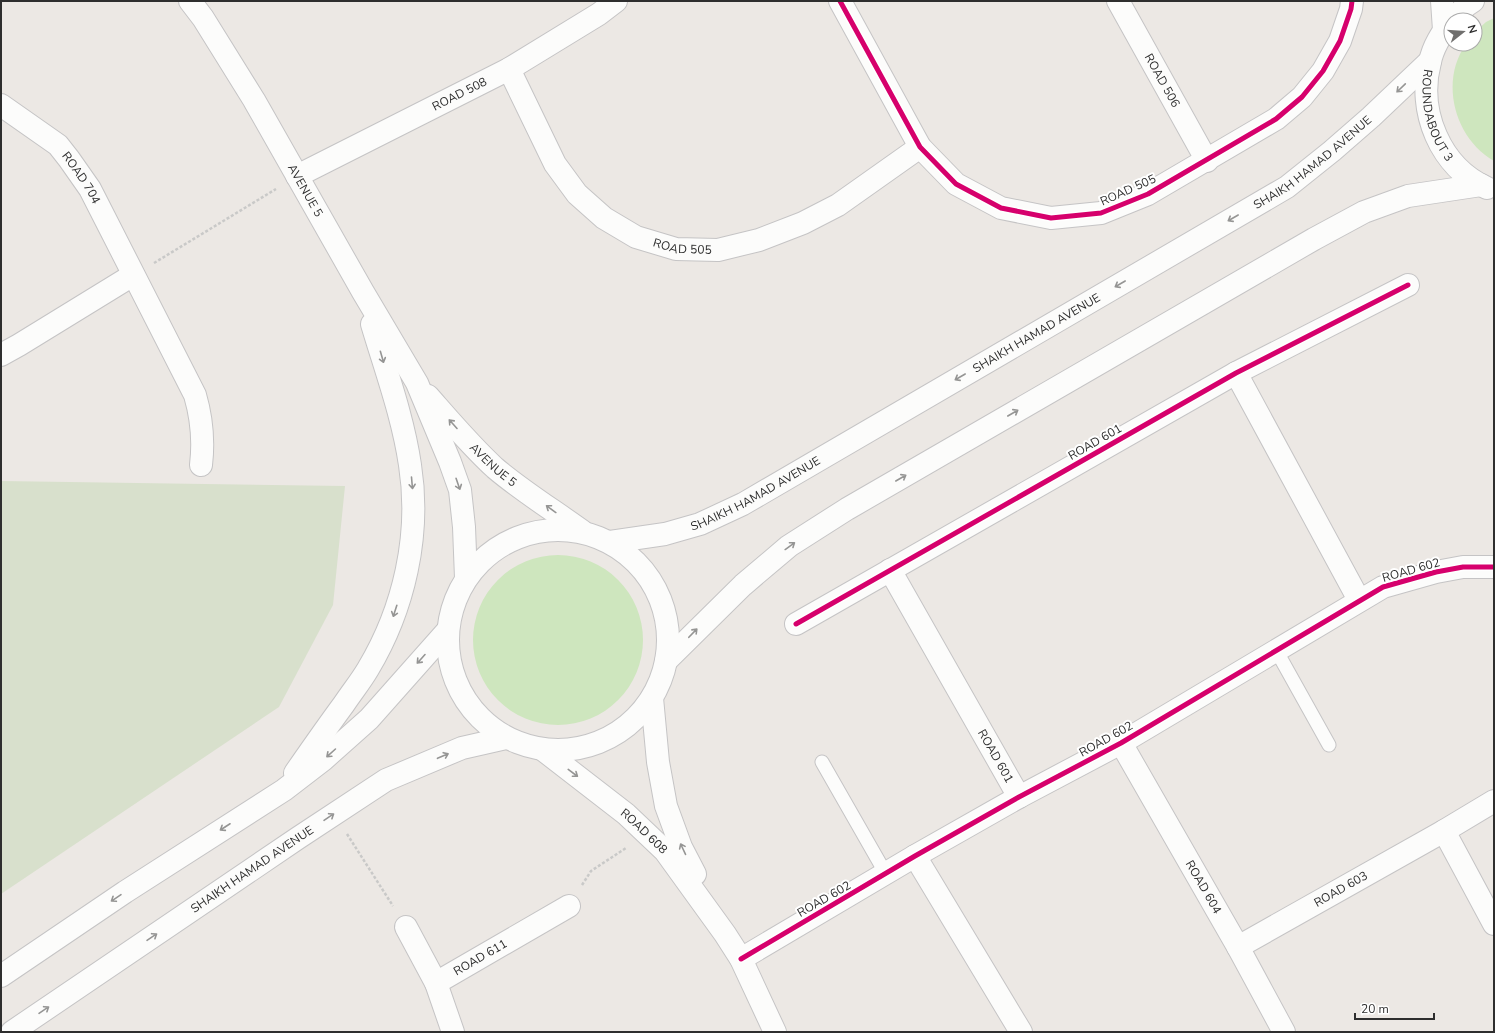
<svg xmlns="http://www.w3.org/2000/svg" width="1495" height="1033" viewBox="0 0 1495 1033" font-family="'Nunito Sans',sans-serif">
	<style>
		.green { fill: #cee6be }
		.cemetery { fill: #d8e0cc }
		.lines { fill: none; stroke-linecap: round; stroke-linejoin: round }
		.lane-casing { stroke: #c5c4c5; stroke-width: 15 }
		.street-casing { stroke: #c5c4c5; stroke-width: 24 }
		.secondary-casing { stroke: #c5c4c5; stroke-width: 24 }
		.path { stroke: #c9c9c8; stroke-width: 2.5; stroke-dasharray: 3 2; stroke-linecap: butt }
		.lane { stroke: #fcfcfb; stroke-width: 13 }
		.street { stroke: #fcfcfb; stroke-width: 22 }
		.secondary { stroke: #fcfcfb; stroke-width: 22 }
		.cycleway-casing { stroke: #fff; stroke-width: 8 }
		.cycleway { stroke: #d6006c; stroke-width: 5 }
		.oneway { stroke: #959594 }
		.labels { text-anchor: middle; stroke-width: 4; stroke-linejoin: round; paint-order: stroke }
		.street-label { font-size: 12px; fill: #2e2e2e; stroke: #fff }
	</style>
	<rect width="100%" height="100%" fill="#ece8e4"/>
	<path class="green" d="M1494 18V161C1455 139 1439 82 1466 44H1475V32L1486 22Z
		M473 640a85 85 0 1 1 170 0a85 85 0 1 1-170 0Z"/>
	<path class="cemetery" d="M1 481 345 486 333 605 279 707 1 894Z"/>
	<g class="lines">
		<defs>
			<path id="lane" d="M1276 650 1329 745
				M822 762 886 874"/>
			<g id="street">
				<path d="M840 1 920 147 956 184 1001 208 1051 218 1101 213 1148 194 1276 119 1302 97 1323 71 1340 41 1351 9 1352 1"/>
				<path id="s1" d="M1118 1 1207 161"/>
				<path id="s2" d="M509 69 555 164 577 194 604 218 636 237 676 249 718 250 759 240 803 223 838 205 920 147"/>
				<path id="s3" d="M1 105 58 145 69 159 90 189 195 395C202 419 204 440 201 465"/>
				<path id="s4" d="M297 176 509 69 599 14 616 1"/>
				<path d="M1 355 19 345 133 275"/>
				<path d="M1236 373 1359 600"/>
				<path id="s5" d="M890 570 1019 797"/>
				<path d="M796 624 1236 373 1408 285"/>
				<path id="s6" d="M1121 743 1238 947 1284 1032"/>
				<path d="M1444 831 1494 924"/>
				<path d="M915 856 1021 1032"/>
				<path d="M406 927 436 983"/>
				<path id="s7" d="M1238 947 1444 831 1494 801"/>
				<path d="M741 959 915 856 1019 797 1121 743 1383 587 1436 572 1463 567H1494"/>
				<path id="s8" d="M453 1032 436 983 569 906"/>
			</g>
			<g id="secondary">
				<path id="s9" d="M190 1 203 18 254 100 363 292 417 383 450 462 460 490 464 527 466 578"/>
				<path d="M1442 1 1444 30"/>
				<path d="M1452 20 1467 5 1473 1"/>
				<path id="s10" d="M1451 21C1442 33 1433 46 1430 62 1417 111 1440 167 1487 188"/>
				<path id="s11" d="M428 396C450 421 471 446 495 468 522 491 553 510 582 531"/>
				<circle cx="558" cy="640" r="110"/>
				<path id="s12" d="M610 542 665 534 700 524 743 504 1287 187 1332 151 1371 117 1430 61"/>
				<path d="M666 661 743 585 789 546 847 509 1314 239 1364 212 1408 196 1481 185"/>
				<path d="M652 698 658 762 666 806 681 847 695 874"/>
				<path id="s13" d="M542 749 626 814 665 851 725 934 741 959 775 1032"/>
				<path d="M295 773C311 750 327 727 344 704 352 692 361 681 368 669 404 609 421 535 410 465 403 417 386 371 372 324"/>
				<path d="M1 976 125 892 284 790 323 760 369 719 448 630"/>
				<path id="s14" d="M12 1032 298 838 386 780 462 748 506 738"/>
			</g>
		</defs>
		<use href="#lane" class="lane-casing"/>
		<use href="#street" class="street-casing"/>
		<use href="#secondary" class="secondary-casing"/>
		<path class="path" d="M154 263 276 189
			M347 834 393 906
			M582 885 591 871 626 848"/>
		<use href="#lane" class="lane"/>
		<use href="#street" class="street"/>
		<use href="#secondary" class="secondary"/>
		<defs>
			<path id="cycleway" d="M840 1 920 147 956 184 1001 208 1051 218 1101 213 1148 194 1276 119 1302 97 1323 71 1340 41 1351 9 1352 1
				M796 624 1236 373 1408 285
				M741 959 915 856 1019 797 1121 743 1383 587 1436 572 1463 567H1494"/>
		</defs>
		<use href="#cycleway" class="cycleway-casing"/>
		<use href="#cycleway" class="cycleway"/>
	</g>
	<defs><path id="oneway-shaft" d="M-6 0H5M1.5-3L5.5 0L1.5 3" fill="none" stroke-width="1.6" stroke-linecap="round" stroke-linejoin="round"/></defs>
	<g class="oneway">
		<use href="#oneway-shaft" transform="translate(1401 88) rotate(136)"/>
		<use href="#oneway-shaft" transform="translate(1233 218) rotate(150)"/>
		<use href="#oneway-shaft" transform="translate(1120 284) rotate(150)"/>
		<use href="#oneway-shaft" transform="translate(382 357) rotate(74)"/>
		<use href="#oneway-shaft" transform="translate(960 377) rotate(150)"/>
		<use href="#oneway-shaft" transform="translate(1013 413) rotate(-30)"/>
		<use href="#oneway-shaft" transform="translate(453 424) rotate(-132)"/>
		<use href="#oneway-shaft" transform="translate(901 478) rotate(-30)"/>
		<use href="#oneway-shaft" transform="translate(412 483) rotate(85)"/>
		<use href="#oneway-shaft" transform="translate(458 484) rotate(71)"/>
		<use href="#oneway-shaft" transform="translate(551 509) rotate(-144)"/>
		<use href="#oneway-shaft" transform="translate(790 546) rotate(-36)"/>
		<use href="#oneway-shaft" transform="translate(395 611) rotate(108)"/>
		<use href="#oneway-shaft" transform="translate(693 633) rotate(-46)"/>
		<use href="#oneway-shaft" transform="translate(421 659) rotate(132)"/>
		<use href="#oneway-shaft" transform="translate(331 753) rotate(138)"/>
		<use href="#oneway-shaft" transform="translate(443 756) rotate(-23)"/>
		<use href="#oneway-shaft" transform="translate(573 773) rotate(37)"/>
		<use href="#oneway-shaft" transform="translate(329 817) rotate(-34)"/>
		<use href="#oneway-shaft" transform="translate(225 827) rotate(147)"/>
		<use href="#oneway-shaft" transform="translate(683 849) rotate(-115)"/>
		<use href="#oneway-shaft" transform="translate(116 898) rotate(146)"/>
		<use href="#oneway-shaft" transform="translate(152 937) rotate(-34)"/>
		<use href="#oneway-shaft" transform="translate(44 1010) rotate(-34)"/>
	</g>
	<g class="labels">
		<g class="street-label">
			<text dy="4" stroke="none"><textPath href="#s1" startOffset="91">ROAD 506</textPath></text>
			<text dy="4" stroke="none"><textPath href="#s4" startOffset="182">ROAD 508</textPath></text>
			<text dy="4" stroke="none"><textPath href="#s10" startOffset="102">ROUNDABOUT 3</textPath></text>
			<text dy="4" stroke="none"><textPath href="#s12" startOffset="804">SHAIKH HAMAD AVENUE</textPath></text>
			<text dy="4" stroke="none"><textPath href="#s3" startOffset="110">ROAD 704</textPath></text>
			<text transform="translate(1128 190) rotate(-24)" y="4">ROAD 505</text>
			<text dy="4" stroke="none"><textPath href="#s9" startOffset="222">AVENUE 5</textPath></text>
			<text dy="4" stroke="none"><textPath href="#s2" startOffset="264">ROAD 505</textPath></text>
			<text dy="4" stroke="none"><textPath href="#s12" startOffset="479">SHAIKH HAMAD AVENUE</textPath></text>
			<text transform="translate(1095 442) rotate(-30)" y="4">ROAD 601</text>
			<text dy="4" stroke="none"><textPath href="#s11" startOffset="95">AVENUE 5</textPath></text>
			<text dy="4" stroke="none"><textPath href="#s12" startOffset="155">SHAIKH HAMAD AVENUE</textPath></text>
			<text transform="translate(1411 570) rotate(-16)" y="4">ROAD 602</text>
			<text transform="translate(1106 739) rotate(-29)" y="4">ROAD 602</text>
			<text dy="4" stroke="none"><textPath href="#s5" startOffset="214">ROAD 601</textPath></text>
			<text dy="4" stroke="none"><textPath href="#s13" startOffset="131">ROAD 608</textPath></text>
			<text dy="4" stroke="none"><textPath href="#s14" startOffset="290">SHAIKH HAMAD AVENUE</textPath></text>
			<text dy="4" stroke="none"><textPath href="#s6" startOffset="166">ROAD 604</textPath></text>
			<text dy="4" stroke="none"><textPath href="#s7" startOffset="118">ROAD 603</textPath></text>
			<text transform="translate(824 899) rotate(-30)" y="4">ROAD 602</text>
			<text dy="4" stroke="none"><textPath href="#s8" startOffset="103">ROAD 611</textPath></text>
		</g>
	</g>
	<rect width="1495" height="1033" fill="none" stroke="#2e2e2e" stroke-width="4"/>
	<g transform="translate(1463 32) rotate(73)"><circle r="19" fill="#ffffff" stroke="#ababab"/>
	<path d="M0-3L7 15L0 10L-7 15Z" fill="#706f6e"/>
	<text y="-6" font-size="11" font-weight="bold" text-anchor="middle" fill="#2e2e2e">N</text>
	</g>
	<path d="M1355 1013v6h79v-6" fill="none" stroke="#2e2e2e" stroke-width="2"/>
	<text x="1361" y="1013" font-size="12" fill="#2e2e2e" stroke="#ffffff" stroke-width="3" paint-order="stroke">20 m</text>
</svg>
